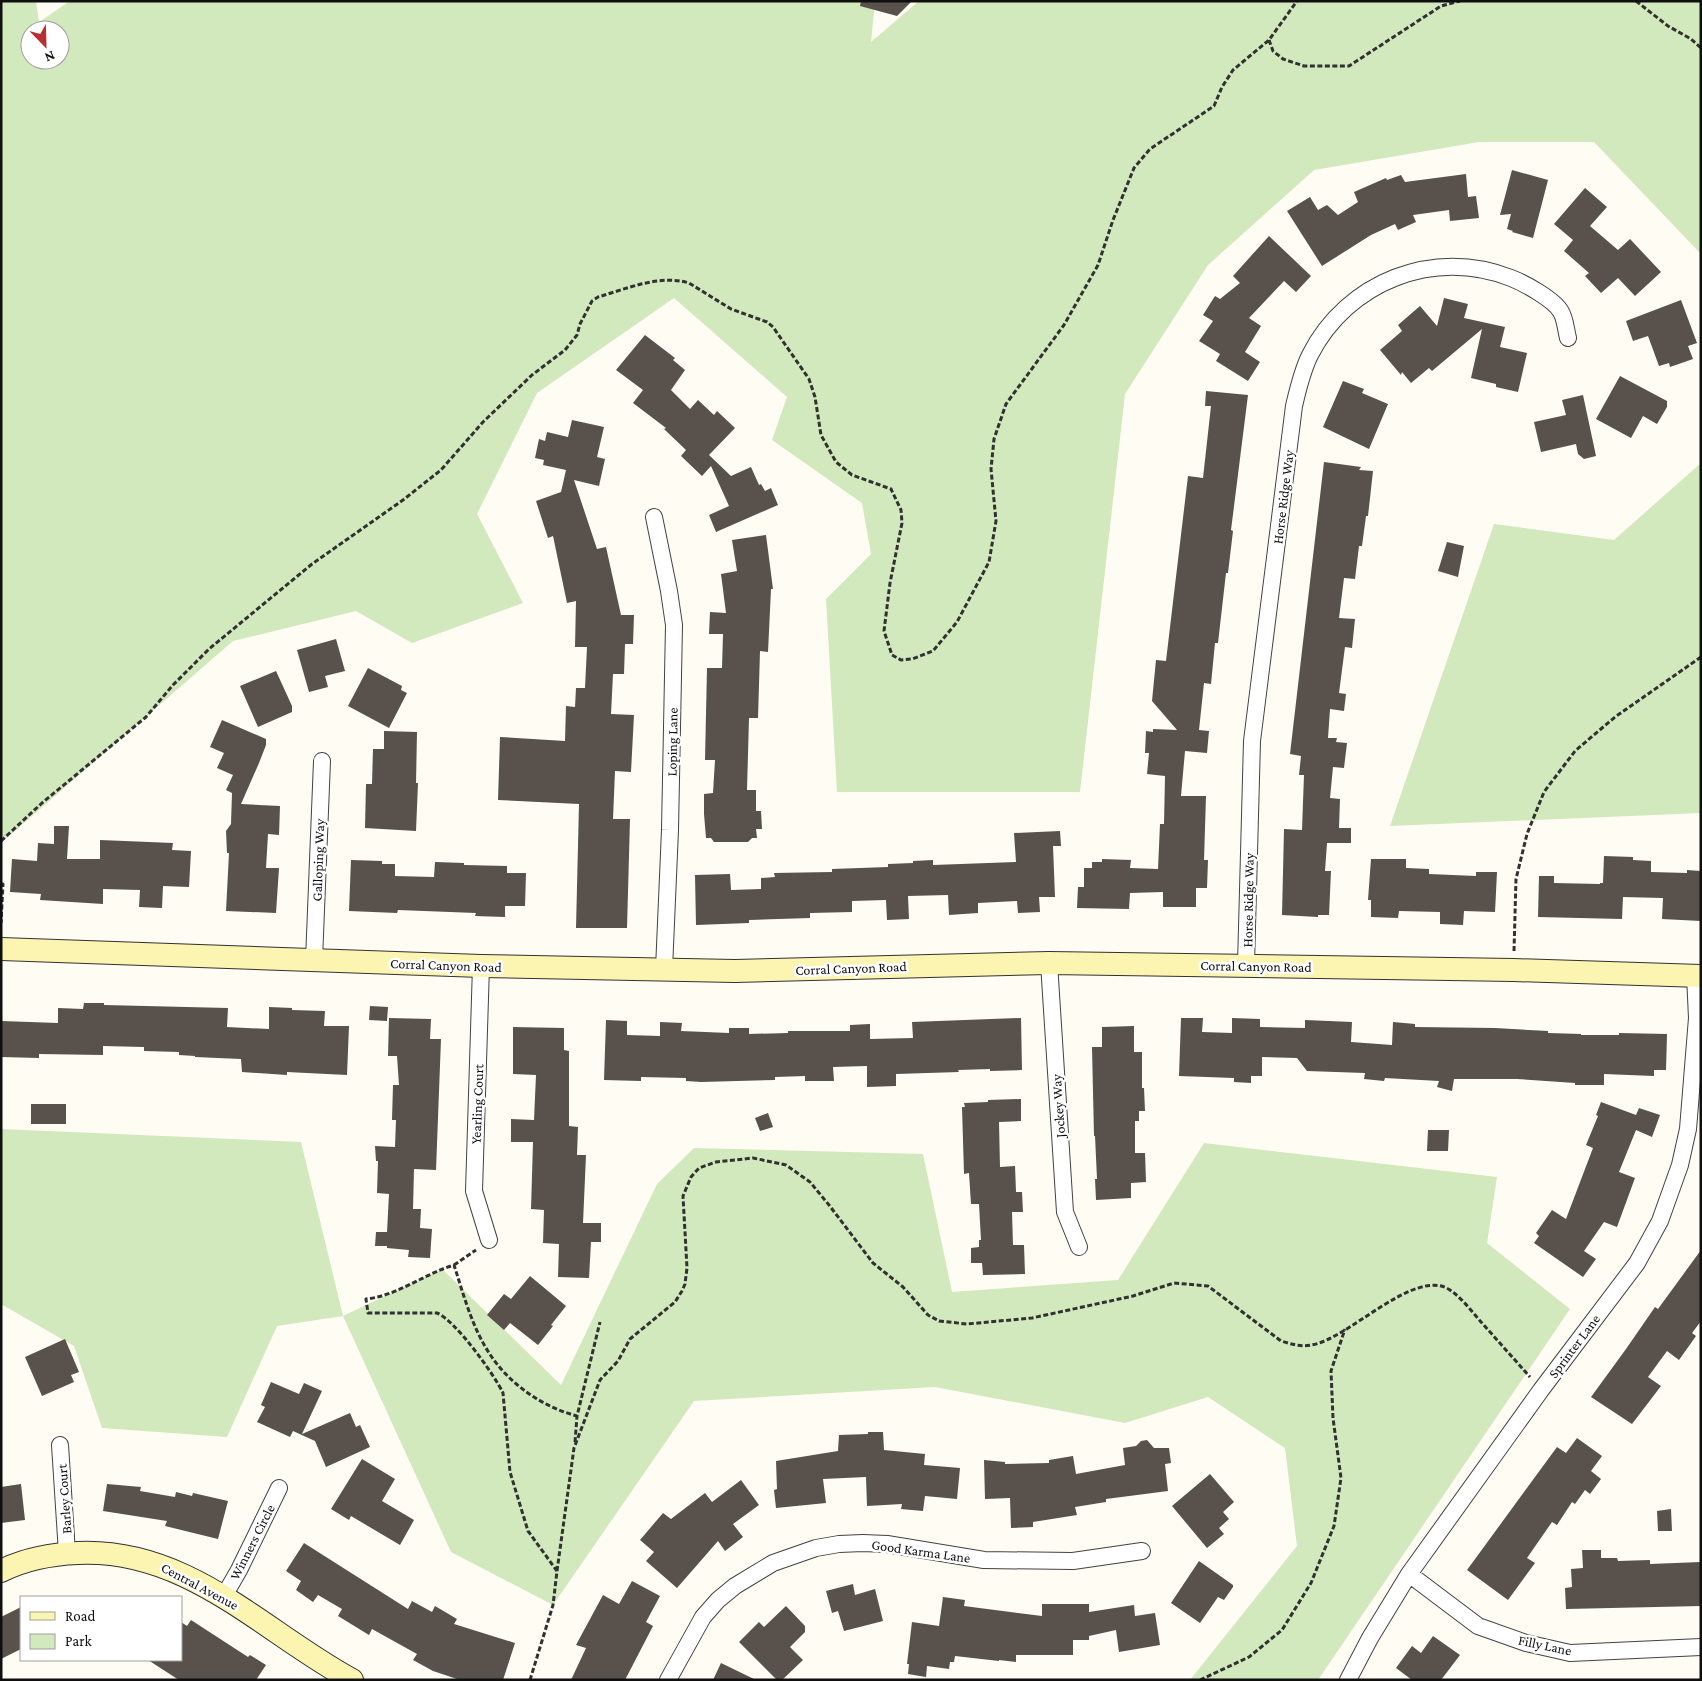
<svg xmlns="http://www.w3.org/2000/svg" width="1702" height="1681" viewBox="0 0 1702 1681" font-family="'Crimson Pro',serif">
	<style>
		.green { fill: #d2e8bd; fill-rule: evenodd }
		.building { fill: #58514c }
		.lines { fill: none; stroke-linecap: round; stroke-linejoin: round }
		.street-casing { stroke: #424242; stroke-width: 18 }
		.secondary-casing { stroke: #313131; stroke-width: 24 }
		.path { stroke: #313131; stroke-width: 3; stroke-dasharray: 5 2.5; stroke-linecap: butt }
		.street { stroke: #fff; stroke-width: 16 }
		.secondary { stroke: #fbf5b1; stroke-width: 22 }
		.labels { text-anchor: middle; stroke-width: 5; stroke-linejoin: round; paint-order: stroke }
		.street-label { font-size: 14px; fill: #0f0f0f; stroke: #fff }
	</style>
	<rect width="100%" height="100%" fill="#fefcf3"/>
	<path class="green" d="M1 1H36L39 22 70 1H875L871 42 919 1H1701V254L1594 142H1479L1314 170 1208 265 1125 394 1080 792H837L826 599 871 554 862 503 772 440 787 397 674 298 537 393 477 514 523 603 412 643 356 611 233 641 1 843ZM30 30H60V60H30Z
		M1701 463V813L1390 826 1494 524 1614 540Z
		M1 1129 301 1142 343 1316 442 1269 561 1385 657 1184 694 1148 923 1154 952 1292 1118 1280 1204 1143 1497 1177 1487 1243 1570 1309 1318 1680H1190L1297 1546 1285 1448 1208 1397 1125 1423 935 1387 694 1401 553 1605 451 1552 343 1316 277 1326 227 1437 102 1428 74 1346 1 1304Z"/>
	<path class="building" d="M861 1H912L897 16 860 6Z
		M1512 170 1548 180 1533 238 1512 232 1513 231 1507 229 1511 214 1500 215Z
		M1466 174 1468 197 1476 196 1479 218 1450 221 1449 210 1413 215 1416 222 1398 230 1395 224 1371 235 1322 266 1287 211 1310 197 1318 210 1327 205 1338 215 1358 202 1354 192 1386 178 1387 180 1401 175 1405 182Z
		M1585 188 1607 207 1590 226 1618 250 1630 239 1661 272 1635 296 1618 278 1601 293 1585 276 1589 273 1564 251 1573 240 1554 224Z
		M1269 236 1311 276 1296 292 1284 281 1249 318 1261 326 1245 352 1260 362 1248 381 1216 361 1220 354 1199 341 1213 321 1203 315 1215 296 1220 299 1240 283 1233 276Z
		M1444 298 1468 304 1464 318 1505 327 1500 347 1527 353 1518 392 1496 387V384L1471 378 1482 329 1432 371 1429 368 1411 383 1402 372 1401 375 1380 350 1402 331 1398 325 1420 306 1437 326Z
		M1681 300 1697 343 1688 346 1693 359 1670 367 1669 363 1659 366 1648 336 1633 341 1626 321Z
		M645 335 675 358 673 360 685 370 671 390 690 409 698 400 714 415 717 411 735 428 709 455 731 476 751 467 759 485 761 484 765 491 771 488 778 505 716 532 709 515 729 506 711 466 702 476 681 456 686 450 664 429 666 428 633 403 643 390 616 370Z
		M1620 376 1667 401V407L1657 424 1643 416 1631 438 1596 419Z
		M1343 381 1364 389 1362 393 1388 404 1369 449 1323 427Z
		M1206 391 1248 395 1231 530 1233 531 1228 573H1226L1218 643H1215L1211 684 1204 683 1199 730 1209 731 1207 753 1185 751 1181 796H1206L1204 860H1208L1207 888H1196V907H1163V892L1130 893 1129 909 1077 908 1078 887H1084V868H1092V862H1102V859L1131 860 1130 868 1158 869 1160 824H1164L1165 776 1147 774 1149 753H1145L1146 731 1153 732V729L1177 730 1152 701 1156 660 1166 661 1188 476 1203 478 1211 406H1205Z
		M1583 395 1596 456 1584 459 1578 454 1576 444 1541 452 1534 422 1566 415 1562 400Z
		M572 420 604 427 597 457 605 459 599 486 574 480 597 549 606 547 621 615H634L633 644H625L624 674H613L611 714 634 715 631 772 615 771 613 819H630L627 928H576L579 804 498 800 500 737 565 741 566 706 575 707 576 688H585L587 647H575L576 601 567 603 553 536 548 538 536 501 561 492 566 470 543 465 544 460 535 458 539 439 545 441 547 432 568 437Z
		M1324 462 1361 467 1359 470 1373 471 1368 516H1366L1362 546H1359L1355 579 1344 578 1339 618 1355 619 1352 648 1345 647 1339 693 1346 694 1344 711 1330 709 1328 738H1337L1336 742 1347 743 1344 768 1333 767 1330 798 1340 799 1339 828H1351V843H1327L1325 871H1331L1329 915H1318V917L1282 915 1284 829 1302 830 1304 775H1299L1301 756 1290 754Z
		M766 535 773 589H771L768 652 760 651 758 718H749L747 790H756V811H761L762 829H756L757 838H752L748 842H714L711 838H706L704 814V794L713 793 715 760H705L707 668H722L723 634H709L710 612 726 613 721 574 737 571 732 540Z
		M1447 542 1464 546 1458 577 1438 571Z
		M336 639 345 671 325 676 328 687 309 692 297 650Z
		M368 668 402 686 401 690 407 693 389 728 348 706Z
		M276 671 292 706V712L258 727 240 686Z
		M222 720 266 739V745L259 763 241 804 280 806 279 835 268 834 266 868H279L276 913 226 911 229 853H227L226 831 231 824 232 793 226 790 233 775 217 768 224 753 210 747Z
		M384 731 417 732 416 783H418L416 831 365 828 366 784H372L373 749H384Z
		M54 826H69L67 859H100V840L173 843 172 850 191 851 189 887 163 886 162 908 139 907 140 890 103 889V904L40 900 41 894 10 892 12 859 37 861 38 843 54 844Z
		M1060 831 1061 846H1053L1055 897H1039L1040 912 1018 913 1017 901 978 903V913L949 915 948 895 908 896 909 919 887 920 886 900 852 901V912L810 913V918L749 920V923L696 925 695 875 730 874 731 890 761 889V878L775 877 774 873 832 872V869L888 867V864L913 863V861L933 860V865L1016 862 1014 833Z
		M1604 856 1633 857V860L1651 861V872L1687 873V870L1701 871V921L1662 919 1663 898 1623 897 1622 919 1538 917 1539 876H1554V883L1600 884V883H1603Z
		M1371 859H1406V868L1429 869V874L1476 876V872H1497L1495 912 1464 911 1463 925 1440 924V912L1399 911 1398 918 1371 917V900H1368Z
		M351 860 382 861V864H395V876L434 877 435 862 464 863V865L507 866V873H526L525 906H505V917L475 916 476 913 398 910 397 913 349 911Z
		M84 1003H104V1005L228 1008 227 1027 269 1029V1007L292 1008V1010L325 1011 324 1026H349L347 1075 287 1072V1075L242 1072 241 1059 195 1057V1056L179 1055V1052L144 1051V1047L103 1046V1055L39 1054V1058L1 1057V1021L58 1023V1008L83 1009Z
		M370 1006 388 1007 387 1021 369 1020Z
		M389 1018 431 1019 430 1039H441L436 1170 414 1169 413 1209H421L420 1228 432 1229 430 1258 408 1257 409 1250 387 1248V1246H375L376 1232H387L389 1194 377 1193 378 1161H376L375 1146 395 1147 396 1120H392L393 1085H399L397 1056H388Z
		M1021 1018 1022 1070 990 1071V1069L958 1070 959 1072 896 1074V1086L867 1087V1066L833 1067 834 1081H805V1076L775 1077V1080L701 1082 686 1081V1078L641 1077V1081L604 1080 606 1020 627 1021V1035L660 1036V1022L682 1023 681 1031 729 1033V1028H749V1034L788 1033V1031H850V1025L870 1024V1039L913 1038 912 1022Z
		M1181 1018H1203L1202 1032 1232 1033V1018L1260 1019V1027L1305 1028V1020L1352 1022 1351 1042 1392 1045 1393 1022 1415 1024V1027L1495 1028 1548 1031V1033L1581 1034V1035H1619V1033L1667 1034 1666 1070H1654V1076L1604 1074V1085H1575V1083L1517 1079H1454L1452 1091 1437 1087 1439 1081 1385 1078 1384 1081 1364 1079 1365 1073 1307 1071 1297 1058 1262 1057V1076H1251V1083L1234 1082V1078L1179 1076Z
		M1134 1026V1052H1142V1088H1144L1145 1111H1139V1121H1135V1153H1145L1146 1182 1131 1183V1198L1096 1200 1095 1179H1097L1095 1136H1094L1092 1047H1102V1027Z
		M513 1027 564 1028V1050L569 1051V1126L578 1127 577 1155H586L583 1223H601V1242H591L589 1278 558 1277 559 1244 543 1243 544 1210 531 1209 533 1142H511V1119L534 1120 536 1075 513 1074Z
		M1021 1099V1121L999 1122 1000 1167 1015 1166 1016 1192H1022L1023 1212H1012L1013 1245H1024L1025 1274 983 1275 982 1263H971V1248L979 1247V1240H981L979 1204H971L969 1173 964 1174 962 1107H965L964 1103 988 1102V1100Z
		M1601 1102 1636 1115 1639 1108 1660 1115 1652 1137 1636 1130 1619 1172 1635 1178 1617 1227 1604 1222 1584 1251 1596 1259 1583 1277 1534 1243 1539 1236 1536 1233 1552 1210 1566 1219 1593 1148 1586 1145 1598 1116 1596 1115Z
		M31 1104H66V1124H31Z
		M768 1113 773 1127 760 1131 755 1118Z
		M1428 1130H1449L1448 1151H1427Z
		M1701 1250V1321L1692 1333 1696 1336 1679 1360 1667 1351 1648 1377 1661 1386 1632 1424 1591 1397 1626 1349 1655 1307 1658 1309Z
		M530 1276 566 1306 551 1325 553 1326 538 1345 510 1323 504 1330 487 1315 504 1294 511 1299Z
		M65 1339 79 1372 71 1375 74 1382 42 1396 25 1357Z
		M271 1382 299 1394 304 1383 322 1391 302 1434 350 1413 356 1427 360 1425 370 1447 326 1467 315 1441 293 1431 290 1437 257 1422 265 1407 261 1405Z
		M868 1432H883L884 1450 925 1454 924 1465 960 1468 957 1499 925 1496 923 1511 901 1509 902 1504 867 1506 866 1477 823 1479 826 1503 776 1508 774 1490 777 1489 776 1461 838 1451 839 1435 868 1434Z
		M1577 1438 1602 1456 1591 1471 1601 1479 1590 1494 1585 1490 1575 1504 1572 1502 1557 1525 1552 1522 1527 1558 1535 1563 1508 1600 1467 1570 1557 1447 1566 1453Z
		M1147 1440 1154 1448H1169L1171 1463 1165 1464 1168 1491 1106 1499V1502L1075 1507 1077 1515 1033 1522V1527L1011 1528 1010 1498 985 1499 984 1460 1005 1462V1464L1049 1463V1460L1073 1456 1076 1474 1125 1465 1123 1448 1136 1446 1141 1441Z
		M362 1459 395 1479 382 1501 414 1520 400 1545 351 1516 349 1520 331 1509Z
		M1210 1474 1234 1502 1223 1512 1229 1519 1219 1528 1224 1534 1207 1548 1172 1506Z
		M741 1480 759 1505 733 1524 743 1537 725 1551 718 1541 677 1588 646 1561 654 1552 640 1540 663 1513 671 1519 705 1493 712 1502Z
		M21 1484 25 1520 1 1523V1487Z
		M107 1484 141 1487 140 1491 175 1497 176 1492 192 1496 193 1493 228 1501 218 1539 165 1526 167 1521 103 1511Z
		M1671 1509 1672 1531H1658L1657 1511Z
		M304 1543 408 1609 412 1601 432 1612 435 1606 457 1619 454 1624 515 1643 503 1680H460L433 1671 413 1660 417 1654 372 1629 369 1635 338 1616 342 1609 318 1595 313 1602 296 1590 301 1581 286 1571Z
		M1582 1550H1601V1558H1617L1618 1561 1650 1560V1564L1701 1562V1606L1566 1609 1565 1588 1572 1587 1571 1569 1583 1568Z
		M1199 1561 1233 1585V1587L1224 1600 1218 1597 1200 1623 1171 1603Z
		M632 1581 660 1596 646 1622 653 1626 625 1680H571L586 1648 576 1645 603 1595 619 1604Z
		M853 1584 855 1595 875 1589 883 1621 844 1631 838 1611 832 1613 826 1591Z
		M943 1597 965 1600 964 1606 1042 1616V1604H1089V1612L1134 1605 1135 1616 1155 1613 1160 1645 1119 1652 1116 1630 1089 1636V1640H1073V1655H1016V1662L999 1660V1661L955 1656 954 1662H950L949 1669 927 1666 926 1677 908 1674 909 1664H907L912 1622 939 1626Z
		M786 1606 805 1626V1632L790 1647 803 1660 782 1680H777L739 1642 759 1622 764 1627Z
		M21 1607V1649L1 1659V1617Z
		M191 1620 248 1657 250 1655 266 1665 256 1680H179L148 1660H181V1622L187 1626Z
		M1433 1636 1460 1655 1441 1680H1412L1396 1668 1412 1646 1421 1653Z
		M721 1663 756 1680H713Z"/>
	<g class="lines">
		<defs>
			<path id="street" d="M654 517 669 591 674 625 670 830 664 969
				M314 960 322 761
				M1049 963 1065 1212 1079 1247
				M1246 965 1252 741 1294 406C1298 389 1302 371 1310 355 1347 282 1434 247 1511 278 1524 283 1555 300 1561 312 1565 318 1566 330 1568 338
				M481 966 474 1191 489 1240
				M60 1445 67 1553
				M1409 1574 1478 1626 1526 1643 1570 1653 1701 1647
				M224 1596 239 1570 279 1488
				M668 1680 703 1617 718 1600 735 1586 773 1563 816 1548 839 1544 863 1543 887 1544 984 1560 1073 1561 1142 1551
				M1348 1680 1370 1638 1409 1574 1541 1390 1637 1263 1660 1221 1680 1165 1688 1129 1697 1018 1695 975"/>
			<path id="secondary" d="M1 949 481 966 735 971 1049 963 1514 970 1701 976
				M1 1571C25 1559 52 1554 78 1553 188 1548 262 1631 352 1680"/>
		</defs>
		<use href="#street" class="street-casing"/>
		<use href="#secondary" class="secondary-casing"/>
		<path class="path" d="M1636 1 1668 26 1691 39 1701 48
			M1269 40 1273 51 1283 59 1304 66H1349L1441 6 1460 1
			M1 841 42 803 146 717 173 685 209 649 312 564 403 500 441 470 483 422 532 375 565 350 577 335 580 324 592 301 598 297C626 289 660 274 689 283L731 309 767 322 773 327 809 379 815 397 821 435 836 462 852 475 891 489 901 510 902 523 890 583 884 631 892 655 901 660 912 659 933 651 957 622 989 562 996 521 991 469 994 439 1006 404 1064 325 1098 265 1113 220 1134 168 1150 149 1214 106 1222 87 1233 70 1269 40 1297 1
			M1 884H3L1 923
			M1514 951 1516 879 1527 834 1544 792 1575 751 1615 717 1701 657
			M454 1265 476 1250
			M575 1442 577 1416
			M557 1571 574 1448 600 1380 618 1361 630 1339 675 1302 682 1291 685 1284 687 1268 683 1196 691 1177 699 1168 716 1162 753 1158 786 1165 810 1182 829 1205 873 1263 903 1287 928 1315 939 1321 967 1324 1032 1318 1133 1296 1174 1283 1208 1286 1281 1341C1291 1344 1300 1347 1311 1345 1348 1340 1415 1266 1450 1290 1463 1299 1472 1312 1482 1323 1498 1341 1514 1359 1530 1377
			M530 1680 553 1605 557 1571 528 1531 510 1472 503 1393C494 1374 455 1320 437 1313H368L366 1299C397 1296 424 1274 454 1265 463 1293 471 1323 486 1348 506 1382 540 1406 577 1416L600 1322
			M1200 1680 1249 1657 1282 1630 1311 1583 1334 1526 1341 1478 1333 1418 1331 1371 1345 1329"/>
		<use href="#street" class="street"/>
		<use href="#secondary" class="secondary"/>
	</g>
	<g class="labels">
		<g class="street-label">
			<text transform="translate(1283 497) rotate(-83)" y="5">Horse Ridge Way</text>
			<text transform="translate(672 742) rotate(-89)" y="5">Loping Lane</text>
			<text transform="translate(318 860) rotate(-88)" y="5">Galloping Way</text>
			<text transform="translate(1248 900) rotate(-89)" y="5">Horse Ridge Way</text>
			<text transform="translate(446 965) rotate(2)" y="5">Corral Canyon Road</text>
			<text transform="translate(1256 966) rotate(1)" y="5">Corral Canyon Road</text>
			<text transform="translate(851 968) rotate(-2)" y="5">Corral Canyon Road</text>
			<text transform="translate(477 1104) rotate(-88)" y="5">Yearling Court</text>
			<text transform="translate(1058 1106) rotate(-94)" y="5">Jockey Way</text>
			<text transform="translate(1574 1346) rotate(-53)" y="5">Sprinter Lane</text>
			<text transform="translate(64 1499) rotate(-94)" y="5">Barley Court</text>
			<text transform="translate(252 1542) rotate(-63)" y="5">Winners Circle</text>
			<text transform="translate(921 1551) rotate(8)" y="5">Good Karma Lane</text>
			<text transform="translate(200 1586) rotate(28)" y="5">Central Avenue</text>
			<text transform="translate(1545 1645) rotate(12)" y="5">Filly Lane</text>
		</g>
	</g>
	<rect width="1702" height="1681" fill="none" stroke="#0f0f0f" stroke-width="5"/>
	<rect x="20" y="1596" width="162" height="65" fill="#ffffff" stroke="#9f9f9f"/>
	<rect x="30" y="1612" width="25" height="8" fill="#fbf5b1" stroke="#9f9f9f"/>
	<text x="65" y="1621" font-size="15" fill="#0f0f0f">Road</text>
	<rect x="30" y="1634" width="25" height="15" fill="#d2e8bd" stroke="#9f9f9f"/>
	<text x="65" y="1646" font-size="15" fill="#0f0f0f">Park</text>
	<g transform="translate(45 45) rotate(157)"><circle r="24" fill="#ffffff" stroke="#9f9f9f"/>
	<path d="M0-4L9 19L0 12L-9 19Z" fill="#b92e30"/>
	<text y="-8" font-size="14" font-weight="bold" text-anchor="middle" fill="#0f0f0f">N</text>
	</g>
</svg>
